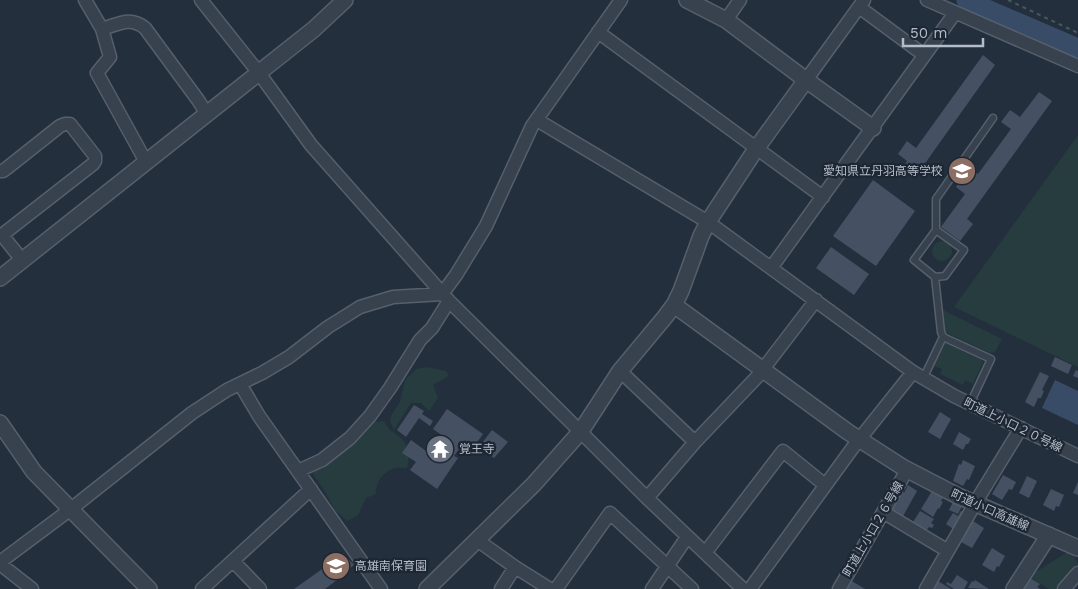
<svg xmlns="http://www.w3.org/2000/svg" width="1078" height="589" viewBox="0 0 1078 589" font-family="'Work Sans','Noto Sans JP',sans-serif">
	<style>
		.green { fill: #263c3f }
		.water { fill: #394c67 }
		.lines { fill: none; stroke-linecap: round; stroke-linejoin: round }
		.river { stroke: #394c67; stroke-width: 19 }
		.building { fill: #455162 }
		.service-casing { stroke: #565f6c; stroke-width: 9 }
		.minor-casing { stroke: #565f6c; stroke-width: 15 }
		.tertiary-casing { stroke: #565f6c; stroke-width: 18 }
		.path { stroke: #44595c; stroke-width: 2; stroke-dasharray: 4 4; stroke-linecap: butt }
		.service { stroke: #38414e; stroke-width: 6 }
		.minor { stroke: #38414e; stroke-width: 12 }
		.tertiary { stroke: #38414e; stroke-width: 15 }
		.labels { text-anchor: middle; stroke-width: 4.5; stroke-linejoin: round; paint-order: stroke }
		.poi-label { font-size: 12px; fill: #b4bcc9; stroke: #1d2633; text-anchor: start }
		.street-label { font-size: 12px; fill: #b4bcc9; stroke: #1d2633 }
	</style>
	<rect width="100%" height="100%" fill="#242f3e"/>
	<path class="green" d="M1078 135V367L954 307Z
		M932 251a10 10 0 1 1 20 0a10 10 0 1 1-20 0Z
		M943 310 1002 339 995 352 990 353 945 332Z
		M946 343 982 360 983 362 973 384 965 380 963 385 940 374 942 369 934 366 945 344Z
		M427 367 446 371 449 376 433 385 438 398 429 411 421 403H411L394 430 390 421 392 414 400 402 405 380 416 369Z
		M384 421C391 434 393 430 401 438 409 445 410 459 407 468 401 468 396 467 390 470 382 473 375 485 376 494L366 498 358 515 347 521 335 510 325 492 313 474 314 470 322 468 330 461 340 454 371 422Z
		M1069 551 1071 552 1078 563V567L1058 589H1049L1030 577 1033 572 1034 573Z"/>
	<path class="water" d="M1055 380 1078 391V425L1042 408Z"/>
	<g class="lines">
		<path class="river" d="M966 0 1078 48"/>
	</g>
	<path class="building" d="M983 55 995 65 916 176 903 167 907 161 898 154 907 141 916 148Z
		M1039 92 1052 101 967 219 973 224 960 241 941 227 965 194 956 187 969 168 978 174 1011 129 1001 122 1010 110 1020 117Z
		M873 180 915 211 876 266 833 236Z
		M831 247 869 274 854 295 816 268Z
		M1055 357 1072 365 1068 374 1051 366Z
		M1076 370 1078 371V378L1073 376Z
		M1040 372 1049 376 1042 390 1044 391 1041 398H1038L1034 407 1025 402Z
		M414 405 424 411 422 414 433 421 430 426 419 418 406 437 397 430Z
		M447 409 483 434 468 455 459 449 454 456 458 458 437 489 410 470 416 462 402 453 411 440 426 451 433 440 445 448 450 441 433 429Z
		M940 412 951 419 940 439 928 432Z
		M492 430 508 442 494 458 479 447Z
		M959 432 971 439 968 444H966L963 450 953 444Z
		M963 460 975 466 969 480 967 479 963 486 953 481 959 464 961 465Z
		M1003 475 1016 482 1012 490 1009 489 1002 500 992 494Z
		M1027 476 1037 481 1029 498 1019 493Z
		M1078 482V495L1073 493Z
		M908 485 917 491 902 518 890 510 901 491 904 493Z
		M1051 489 1064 495 1059 507 1056 506 1054 511 1043 505Z
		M932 491 943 498 941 501 943 502 939 509 938 508 933 517 921 509Z
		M953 502 962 506 958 514 949 510Z
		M920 511 934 519 931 523 934 525 932 528 929 527 925 532 911 525Z
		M961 511 965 513 955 530 946 524 953 513 958 516Z
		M973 521 984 528 972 548 961 542Z
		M992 548 1005 556 999 567 997 566 994 572 982 565Z
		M343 553 354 565 337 578 326 566Z
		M325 567 337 580 325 589H294Z
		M957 575 968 582 964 589H954L946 584 947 582 951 584Z
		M1030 578 1040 584 1037 587 1040 589H1023Z
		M850 580 865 589H844Z
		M975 580 989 589 968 588 972 581 974 582Z
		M938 581 951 589H934Z"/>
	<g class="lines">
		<defs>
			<path id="service" d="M936 230V199L993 118
				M935 277 945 276 964 250 936 230 914 260 935 277 941 332 943 337
				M923 379 943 337 991 359 970 404"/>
			<path id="minor" d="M85 0 102 29 110 57 97 73 146 162
				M201 0 259 73 311 145 449 301 647 498 743 589
				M927 0 1078 66
				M859 7 924 55
				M726 20 740 0
				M102 29C119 24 130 16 145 28L198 100 207 114
				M598 32 823 197
				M806 80 864 0
				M537 120 708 222 913 372 954 396 1078 456
				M0 171H3L7 168 60 126 65 124H70L95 156V161L93 164 2 235 22 260
				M771 268 955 13
				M620 371 695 442
				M240 384 259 416 381 589
				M298 471 322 460 350 438 370 416 390 388 420 340 432 328 449 301
				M647 498 695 442 757 377 816 300
				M883 512 948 551
				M477 540 515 567 550 589
				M705 553 783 451 825 485
				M233 561 260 589
				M0 562 71 509 192 413 227 390 262 373 289 357 328 327 360 307 393 297 442 294 456 275 486 226 532 126 621 0
				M0 564 32 589
				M202 589 311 489
				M501 589 515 567
				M556 589 610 513 692 589
				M652 589 687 537
				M750 589 854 446 913 372
				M839 589 853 565 907 470
				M926 589 980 495 1021 428
				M1064 589 1078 573"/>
			<path id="tertiary" d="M687 0 726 20 806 80 873 128
				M0 278 314 29 345 0
				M674 305 848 432 904 468 958 496 1078 548
				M0 423 34 472 149 589
				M427 589 534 484 581 431 620 371 665 317 674 305 681 291 701 236 708 222 756 149 806 80
				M1014 589 1049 535"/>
		</defs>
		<use href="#service" class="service-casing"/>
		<use href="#minor" class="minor-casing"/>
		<use href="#tertiary" class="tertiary-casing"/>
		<path class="path" d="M1008 0 1078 33"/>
		<use href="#service" class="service"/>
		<use href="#minor" class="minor"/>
		<use href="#tertiary" class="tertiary"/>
	</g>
	<defs>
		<symbol id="school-disc" viewBox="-11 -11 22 22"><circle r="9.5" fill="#8d6e63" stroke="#1d2633"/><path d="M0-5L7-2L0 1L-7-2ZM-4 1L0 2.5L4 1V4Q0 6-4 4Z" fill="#fff"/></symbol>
		<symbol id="temple-disc" viewBox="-11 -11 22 22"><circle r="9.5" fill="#6b7280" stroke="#1d2633"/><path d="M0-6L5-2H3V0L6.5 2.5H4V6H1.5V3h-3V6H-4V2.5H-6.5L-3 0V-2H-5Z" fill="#fff"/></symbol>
	</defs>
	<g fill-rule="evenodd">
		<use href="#school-disc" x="946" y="155" width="32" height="32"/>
		<use href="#temple-disc" x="424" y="433" width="32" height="32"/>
		<use href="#school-disc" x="320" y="550" width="32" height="32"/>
	</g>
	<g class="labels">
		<g class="poi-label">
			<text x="943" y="175" text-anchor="end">愛知県立丹羽高等学校</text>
			<text x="459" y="453">覚王寺</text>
			<text x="355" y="570">高雄南保育園</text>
		</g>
		<g class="street-label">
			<text transform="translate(1013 425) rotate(26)" y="4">町道上小口２０号線</text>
			<text transform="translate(990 510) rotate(24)" y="4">町道小口高雄線</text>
			<text transform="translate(873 529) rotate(-60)" y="4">町道上小口２６号線</text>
		</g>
	</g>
	<path d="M903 38v8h80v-8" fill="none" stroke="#b4bcc9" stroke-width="2.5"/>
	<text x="910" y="38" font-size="15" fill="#b4bcc9" stroke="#1d2633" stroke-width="4" paint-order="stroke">50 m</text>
</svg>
